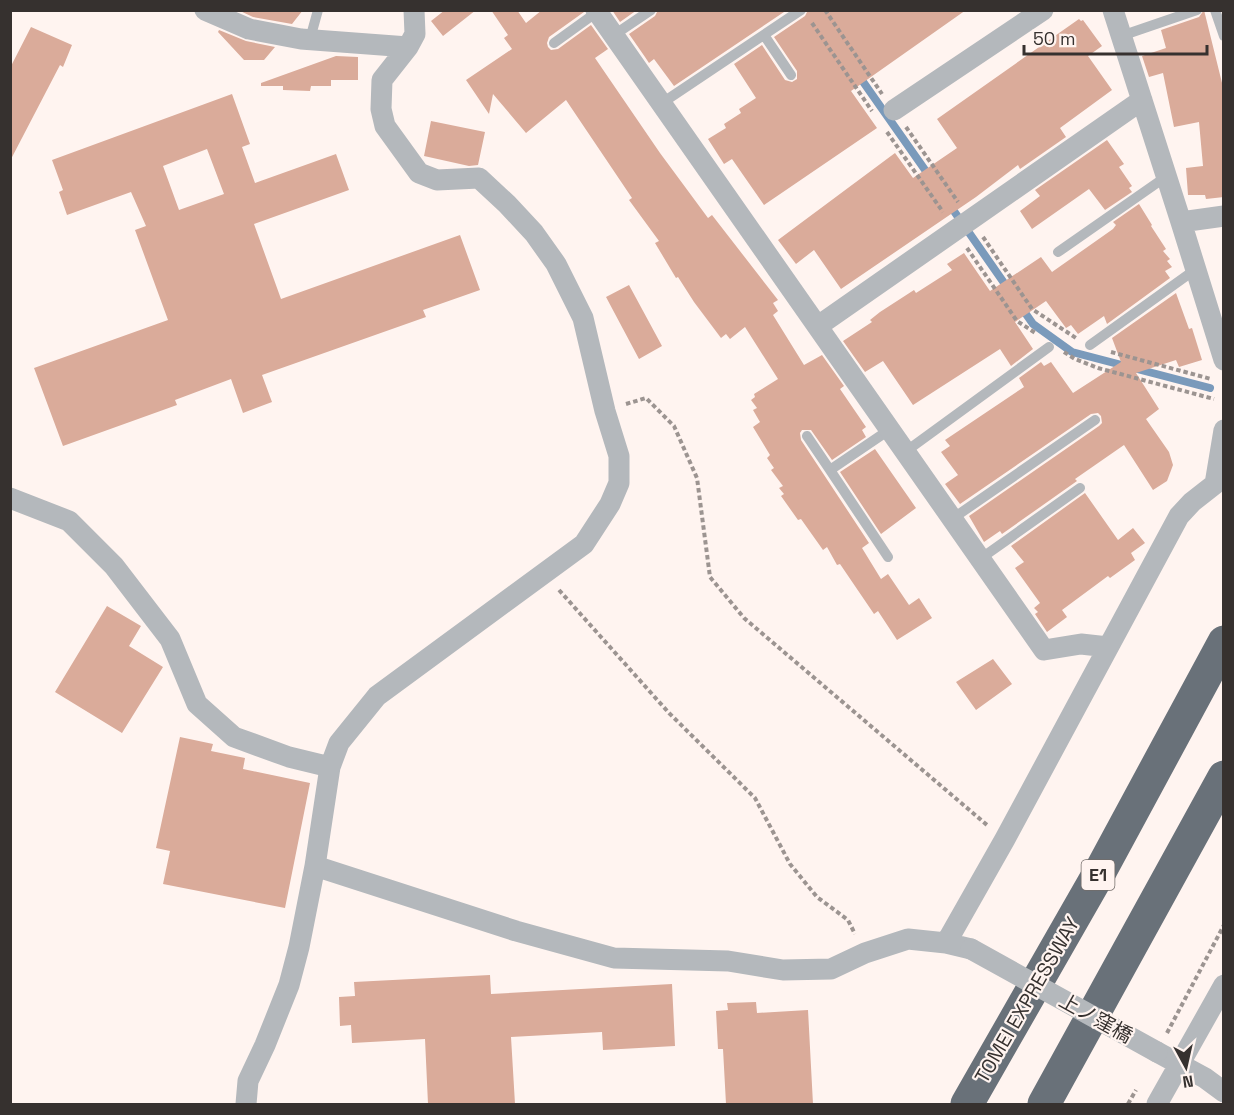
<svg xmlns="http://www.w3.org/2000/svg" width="1234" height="1115" viewBox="0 0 1234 1115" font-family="'Space Grotesk','Noto Sans JP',sans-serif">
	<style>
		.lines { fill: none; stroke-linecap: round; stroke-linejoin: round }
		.stream { stroke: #7a9abb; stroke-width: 8 }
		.building { fill: #daab9a; fill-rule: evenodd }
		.path { stroke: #9c9491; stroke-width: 4; stroke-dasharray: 4.5 3; stroke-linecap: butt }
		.lane { stroke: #b4b8bc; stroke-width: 10 }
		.street { stroke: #b4b8bc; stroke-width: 21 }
		.highway { stroke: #697179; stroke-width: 33 }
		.street-bridge { stroke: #b4b8bc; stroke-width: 21 }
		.labels { text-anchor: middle; stroke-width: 4.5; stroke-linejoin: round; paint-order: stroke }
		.shield { fill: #fff4f0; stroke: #726c69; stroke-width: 1.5 }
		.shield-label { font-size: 18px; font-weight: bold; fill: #36312f }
		.street-label { font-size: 20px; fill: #36312f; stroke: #fff4f0 }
	</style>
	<rect width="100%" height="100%" fill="#fff4f0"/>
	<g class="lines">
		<path class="stream" d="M859 76 930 177
			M949 204 1009 290
			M1021 307 1033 324 1072 352 1210 388"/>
	</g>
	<path class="building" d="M238 10H303L292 24 253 17Z
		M445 10H476L443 36 431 21Z
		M491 10H517L526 23 542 10H583L584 12 549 37 547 43 548 47 551 50 558 49 591 25 608 49 595 58 660 153 708 218 712 215 778 300 773 303 778 311 773 315 804 365 822 355 844 386 840 389 866 427 862 430 866 437 832 460 811 430H802L800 433 801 440 869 543 862 548 881 579 888 574 909 605 919 598 932 618 897 640 878 611 874 614 840 564 837 565 827 547 823 550 801 519 798 520 781 496 784 494 779 488 783 486 771 470 774 468 767 458 770 455 753 427 760 422 753 410 757 408 751 400 755 397 754 394 778 379 745 327 730 339 726 334 721 338 694 302 678 277 676 278 655 243 659 241 629 200 632 198 566 100 526 133 493 94 489 114 466 80 512 49 504 38 508 35Z
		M612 10H637L620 22Z
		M658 10H787L674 86 654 59 649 63 645 57 629 34 655 16Z
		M808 10H966L851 91 877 128 764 205 732 159 724 164 708 139 726 128 724 124 741 113 739 109 756 98 734 64 762 45 785 80 792 82 797 79V71L774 37 805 16Z
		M1204 10 1224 91V197L1206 199 1205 195H1188L1186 168 1203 166 1199 122 1174 127 1163 73 1149 77 1142 56 1166 48 1161 30 1199 17Z
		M1079 19 1081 21 1083 20 1102 46 1088 56 1112 90 1060 128 1066 137 1020 169 1018 165 976 197 841 289 814 250 796 264 778 240 895 153 913 178 957 148 937 119Z
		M31 27 72 45 63 67 60 65 10 161V68Z
		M219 30 246 41 275 47 264 60H244L218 32Z
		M336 56 358 57V80H331V86H311L310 91 283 90V86H261V83Z
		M232 94 250 144 242 147 255 183 336 154 349 190 254 224 281 299 460 235 480 290 423 310 426 317 262 375 272 402 243 413 231 379 175 400 177 405 63 446 34 368 168 320 135 230 146 226 131 192 67 215 59 192 63 190 52 160ZM207 149 224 194 179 210 163 166Z
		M431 121 485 132 478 165 469 166 424 156Z
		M1107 140 1124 164 1119 167 1132 186 1129 188 1132 192 1105 210 1089 189 1032 229 1020 211 1040 196 1035 190Z
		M1139 204 1152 225 1151 226 1166 249 1163 251 1170 259 1167 261 1172 267 1165 271 1170 278 1107 324 1104 316 1078 334 1071 325 1066 328 1046 301 1015 322 1033 349 1011 366 1000 349 913 405 883 361 865 372 843 341 872 322 870 320 880 312 914 290 916 293 952 270 947 264 964 253 990 291 1041 257 1052 272 1113 229 1116 225 1113 222Z
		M629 285 662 346 639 359 606 297Z
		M1176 293 1189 329 1192 328 1202 360 1179 367 1176 360 1136 373 1159 409 1146 419 1169 452 1173 465 1167 481 1153 490 1124 445 1075 479 1077 481 1002 534 1000 531 984 542 969 516 1099 426 1102 423 1101 416 1098 413 1091 414 960 504 945 484 958 475 941 452 950 446 945 440 1024 387 1019 378 1041 362 1044 366 1051 362 1073 393 1121 362 1112 338Z
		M875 449 916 508 881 534 840 472Z
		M1085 493 1118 540 1133 528 1145 543 1131 553 1135 560 1110 578 1108 576 1062 610 1067 617 1047 632 1035 614 1038 612 1034 608 1040 603 1015 568 1024 562 1011 546Z
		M107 606 141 626 129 646 163 667 122 733 55 692Z
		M993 659 1012 684 976 710 956 682Z
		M180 737 213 744 211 751 245 758 243 769 310 783 285 908 163 884 170 851 156 848Z
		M490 975 491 994 672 984 675 1046 603 1050 602 1032 511 1037 515 1104H428L425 1039 352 1043 351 1025 340 1026 339 997 355 996 354 982Z
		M756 1002 757 1013 808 1010 813 1104H726L723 1049H718L716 1011 728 1010 727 1003Z"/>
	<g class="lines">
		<path class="path" d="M825 10 882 94
			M812 23 872 111
			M906 127 958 202
			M887 132 943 212
			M983 237 1032 309 1076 338
			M967 248 1017 321 1037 334
			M1064 352 1075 359 1098 368 1214 399
			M1111 352 1211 379
			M626 404 646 398 674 426 697 478 710 577 744 618 987 825
			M559 590 669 713 755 798 790 864 817 897 848 920 855 934
			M1167 1033 1224 925
			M1128 1104 1136 1090"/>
		<path class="lane" d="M1215 10 1224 36
			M614 35 651 10
			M764 35 791 75
			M1121 36 1197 10
			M310 39 318 10
			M554 43 597 12
			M662 103 801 10
			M1058 252 1167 176
			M1090 345 1196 269
			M807 436 830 470
			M905 452 1049 347
			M952 519 1095 420
			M888 557 830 470 889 430
			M980 559 1080 488"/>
		<path class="street" d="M205 10 249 29 301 39 408 47
			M596 10 1044 650 1081 644 1108 647
			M1113 10 1181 222 1224 360
			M894 110 1043 10
			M1181 222 1224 216
			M818 326 1142 100
			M10 498 69 521 114 566 170 639 197 704 234 737 289 757 330 767
			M315 866 516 931 614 958 728 961 783 970 831 969 865 953 908 939 946 943 971 949
			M946 943 1005 839 1179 516 1192 502 1215 484 1224 430
			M1157 1052 1205 1078 1224 1092
			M246 1104 248 1081 265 1045 289 985 299 947 315 866 330 767 339 743 377 696 584 544 610 504 619 483V456L605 411 583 318 556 264 534 233 507 204 479 178 437 180 419 173 385 126 381 109 382 80 408 47 415 34 414 10
			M1157 1104 1224 985"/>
		<path class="highway" d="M967 1104 1102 868 1224 642
			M1044 1104 1224 777"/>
		<path class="street-bridge" d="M971 949 1157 1052"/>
	</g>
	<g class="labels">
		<rect class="shield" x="1081.5" y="860" width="33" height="30" rx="4.5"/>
		<g class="shield-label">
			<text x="1098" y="881">E1</text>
		</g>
		<g class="street-label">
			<text transform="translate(1027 1000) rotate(-60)" y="7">TOMEI EXPRESSWAY</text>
			<text transform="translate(1096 1018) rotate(29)" y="7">上ノ窪橋</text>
		</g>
	</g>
	<rect width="1234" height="1115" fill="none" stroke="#36312f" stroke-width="24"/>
	<g transform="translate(1186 1067) rotate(172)" stroke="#fff4f0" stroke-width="4.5" paint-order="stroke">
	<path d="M0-4.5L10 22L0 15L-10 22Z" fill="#36312f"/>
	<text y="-9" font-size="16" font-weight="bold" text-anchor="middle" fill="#36312f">N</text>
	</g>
	<path d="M1024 45v9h183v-9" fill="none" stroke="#36312f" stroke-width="3"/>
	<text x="1033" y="45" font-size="18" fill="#36312f" stroke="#fff4f0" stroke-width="4.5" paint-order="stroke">50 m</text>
</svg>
